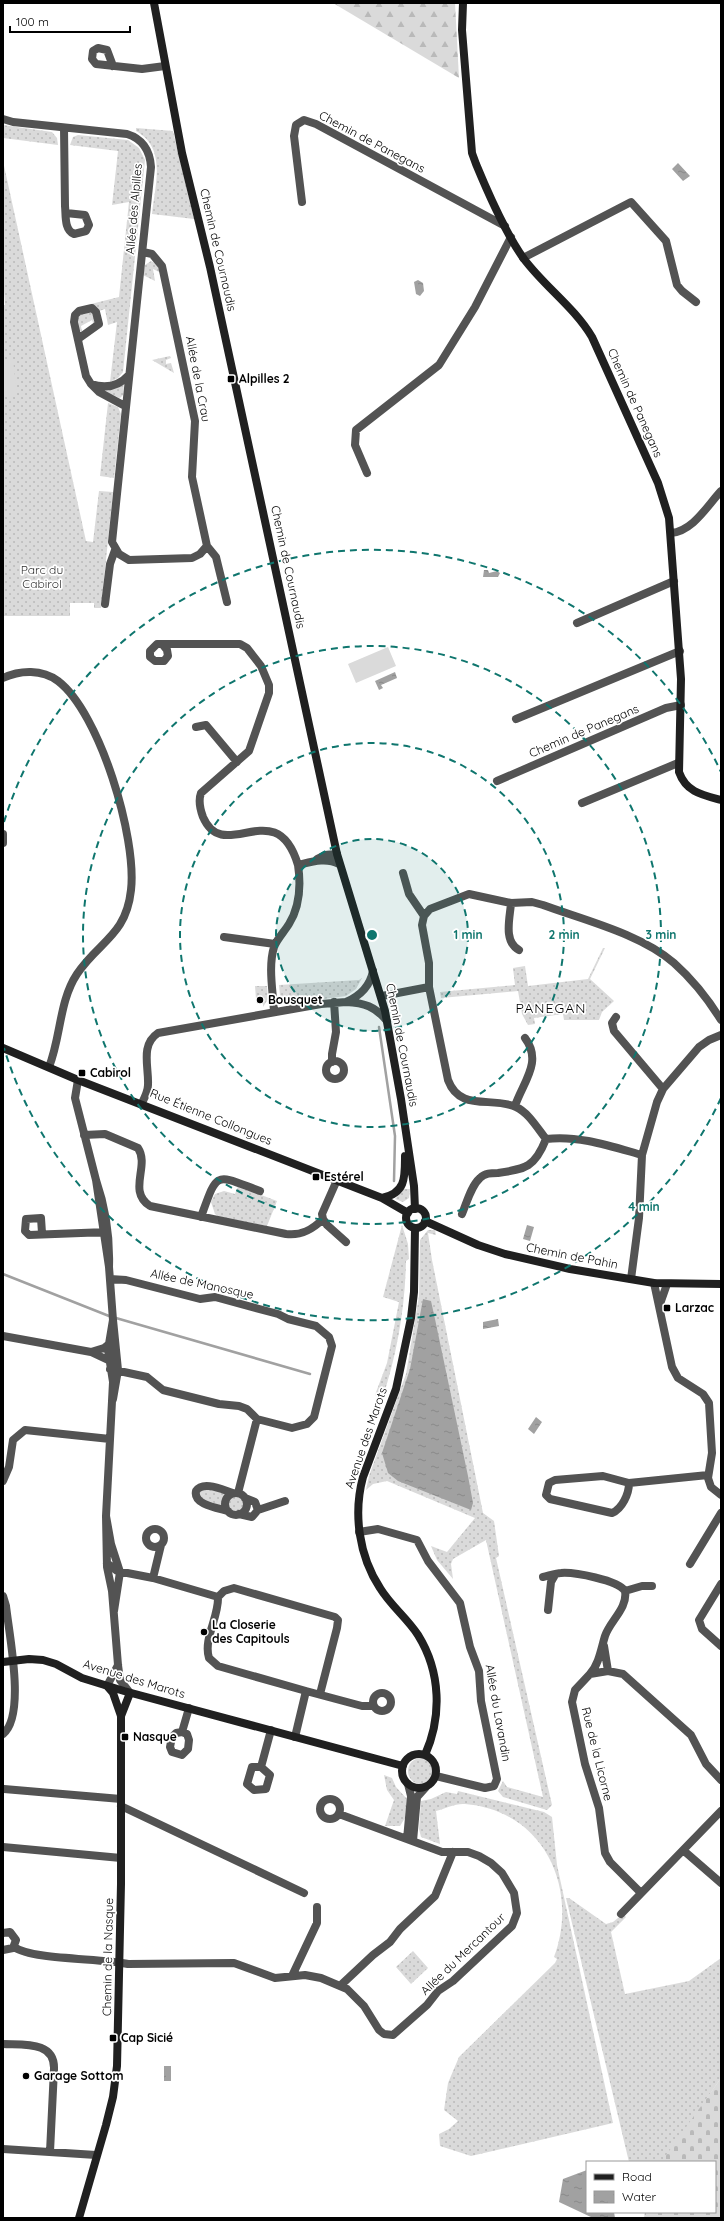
<svg xmlns="http://www.w3.org/2000/svg" width="724" height="2221" viewBox="0 0 724 2221" font-family="Quicksand,sans-serif">
	<style>
		.grass { fill: url(#grass-dots) }
		.forest { fill: url(#forest-firs) }
		.cemetery { fill: url(#cemetery-stones) }
		.garden { fill: #dadada }
		.water { fill: url(#water-ripples) }
		.lines { fill: none; stroke-linecap: round; stroke-linejoin: round }
		.stream { stroke: #a1a1a1; stroke-width: 2.5 }
		.street { stroke: #535353; stroke-width: 8 }
		.secondary { stroke: #202020; stroke-width: 8 }
		.ring { fill: none; stroke: #0f766e; stroke-width: 2; stroke-dasharray: 7 5 }
		.poi-dot { fill: #000; stroke: #fff; stroke-width: 1.5 }
		.labels { text-anchor: middle; stroke-width: 3.5; stroke-linejoin: round; paint-order: stroke }
		.street-label { font-size: 12px; fill: #000; stroke: #fff }
		.poi-label { font-size: 12px; font-weight: bold; fill: #000; stroke: #fff; text-anchor: start }
		.park-label { font-size: 12px; fill: #313131; stroke: #fff }
		.quarter-label { font-size: 14px; letter-spacing: 1px; fill: #000; stroke: #fff }
		.centre { fill: #0f766e; stroke: #fff; stroke-width: 2 }
		.ring-label { font-size: 12px; text-anchor: middle; font-weight: bold; fill: #0f766e; stroke: #fff; stroke-width: 3.5; stroke-linejoin: round; paint-order: stroke }
	</style>
	<defs>
		<pattern id="grass-dots" width="8" height="8" patternUnits="userSpaceOnUse"><rect width="8" height="8" fill="#dadada"/><path d="M2 2h.1M6 6h.1" fill="none" stroke="#b9b9b9" stroke-width="1.8" stroke-linecap="round"/></pattern>
		<pattern id="forest-firs" width="22" height="20" patternUnits="userSpaceOnUse"><rect width="22" height="20" fill="#dadada"/><path d="M5 1l3.5 6h-7zM16 11l3.5 6h-7z" fill="#b9b9b9"/></pattern>
		<pattern id="cemetery-stones" width="16" height="16" patternUnits="userSpaceOnUse"><rect width="16" height="16" fill="#dadada"/><path d="M2 7V4a2 2 0 0 1 4 0v3zM10 15v-3a2 2 0 0 1 4 0v3z" fill="#b9b9b9"/></pattern>
		<pattern id="water-ripples" width="26" height="14" patternUnits="userSpaceOnUse"><rect width="26" height="14" fill="#a1a1a1"/><path d="M2 4q2-2 4 0t4 0M15 11q2-2 4 0t4 0" fill="none" stroke="#898989"/></pattern>
	</defs>
	<rect width="100%" height="100%" fill="#fff"/>
	<path class="grass" d="M3 125 52 132 57 138 58 145 3 138Z
		M136 128 173 131 194 219 152 214C155 185 167 148 136 131Z
		M78 135 128 140 139 148 145 160 123 372 118 378 110 382 117 322 108 325 105 309 99 311 91 304 119 297 129 202 112 205 118 151 70 145 73 137Z
		M3 161 86 541 93 542 99 491 113 492 101 608H94V603H70V616H3V305H5L3 277Z
		M151 261 157 264 161 273 153 269 155 281 143 275 145 265Z
		M92 312 96 323 94 325 92 320 81 326 82 332 79 330 78 318 82 313Z
		M170 356 171 358 166 360V364L171 363 174 373 152 360Z
		M124 384 123 395 120 398 103 391Z
		M108 403 118 407 121 414 114 478 100 476Z
		M603 948H605L590 979 614 1001 602 1012 599 1020H564L563 1014 534 1018 535 1024 528 1025 522 1014 518 991 441 998 440 992 515 985 513 968 525 966 528 986 588 979Z
		M362 978 356 989 346 996 288 1004 280 996 279 985 359 980Z
		M255 986H267L268 999 263 1007V999H256Z
		M238 1186 277 1201 267 1226 219 1217 215 1214 211 1202 215 1194 224 1191 235 1194Z
		M404 1189H410L409 1198 403 1202 395 1199Z
		M402 1225 408 1244 409 1259 406 1261C405 1309 397 1354 382 1400L375 1395 387 1363 399 1302 383 1297Z
		M428 1230H435L436 1235 428 1233 432 1260 483 1513 494 1521 499 1556 496 1558 552 1805 547 1810 503 1797 498 1791 503 1781 507 1787 543 1797 486 1540 453 1559 451 1564 453 1579 437 1560 431 1546 447 1552 475 1518 387 1481 373 1484 366 1490 369 1476 406 1374 419 1296 420 1240Z
		M205 1488 227 1494 223 1499V1507L201 1500 199 1493Z
		M228 1503a8 8 0 1 1 16 0a8 8 0 1 1-16 0Z
		M408 1771a13 13 0 1 1 26 0a13 13 0 1 1-26 0Z
		M384 1775 392 1778 396 1787 407 1799 405 1818 400 1826H385L394 1800 387 1790Z
		M458 1791 544 1812 552 1817 557 1865 613 2123 471 2156 440 2146 439 2134 449 2129 458 2121 444 2110 448 2083 459 2057 555 1963 557 1959 554 1957C580 1888 543 1810 465 1804 456 1803 444 1809 436 1811L440 1844 421 1837 419 1829 421 1801 431 1799 446 1792 457 1794Z
		M566 1898H569L606 1924 613 1922 623 1914 626 1917 611 1932 625 1994 689 1981 721 1958V2078L663 2162H629Z
		M413 1951 428 1968 411 1984 396 1967Z"/>
	<path class="forest" d="M333 3H455L459 78Z"/>
	<path class="cemetery" d="M721 2078V2218H644L645 2212H715V2162L662 2161Z"/>
	<path class="garden" d="M13 360 17 395 3 396V361Z
		M388 647 396 666 356 683 348 664Z"/>
	<path class="water" d="M678 163 690 176 683 181 672 169Z
		M418 280 423 283 424 291 420 296 416 294 414 282Z
		M484 570H488L489 573 497 571 500 573 498 577H483Z
		M395 672 397 678 381 685 383 688 379 690 375 681Z
		M527 1225 534 1227 530 1241 523 1239Z
		M423 1299 431 1301 435 1319 468 1476 473 1503 471 1510 398 1481 388 1473 382 1453 410 1369Z
		M498 1319 499 1326 483 1329V1322Z
		M536 1417 542 1422 534 1434 528 1429Z
		M164 2066H171V2081H164Z
		M587 2170V2212H614L615 2218H593L559 2202 563 2179Z"/>
	<g class="lines">
		<path class="stream" d="M379 1027 395 1136 394 1181
			M3 1274 109 1316 310 1374"/>
		<path class="street" d="M113 66 107 50 98 48 93 51 92 59 96 64 142 69 165 66
			M3 119 13 122 127 134C143 139 150 151 151 167L112 542 119 554 129 560 192 558 200 554 207 546 192 477 195 421 162 266 152 254 143 252
			M64 128 65 206C66 215 64 230 74 234L86 231 89 225 85 215 66 213
			M302 202 294 136 296 125 304 120 316 124 505 226
			M523 258 631 202 666 241 677 285 682 291 696 302
			M78 339 99 324 96 312 92 308 79 311 75 315 74 322 86 376 91 384
			M125 406 99 392 91 384C106 389 119 386 129 375
			M367 473 355 445 356 430 439 365 475 307 511 237
			M671 533C693 531 707 506 721 491
			M207 546 216 557 227 602
			M105 604 110 564 115 550
			M577 623 674 581
			M163 645 167 650 168 656 164 661H155L150 657V651L157 644H240L247 648 261 666 269 685V693L249 751 201 793C198 801 200 809 203 817 224 866 276 792 298 865 311 862 326 857 339 864
			M3 678C20 670 42 669 58 681 100 713 137 838 131 890 126 936 99 941 77 974 59 1001 61 1037 49 1067
			M516 719 680 651
			M196 727 206 725 237 762
			M497 781 666 708 681 705
			M582 803 678 763
			M3 834V843
			M317 859 325 855 337 854
			M403 873 409 894 424 916
			M511 903C510 918 503 941 519 950
			M224 937 275 944
			M373 971C370 986 360 996 346 1002 364 1003 375 1006 387 1021
			M382 996 429 987
			M274 1012C273 991 268 967 274 947 277 939 284 932 289 924 300 906 301 885 298 865
			M616 1017 612 1023 614 1031 663 1089
			M326 1070a9 9 0 1 1 18 0a9 9 0 1 1-18 0Z
			M332 1062V1054L336 1032 334 1002
			M78 1080 75 1098 96 1180
			M142 1103C145 1097 148 1091 148 1085 149 1067 140 1045 158 1033L321 1004 346 1002
			M515 1106C523 1082 543 1062 525 1038
			M84 1135 105 1134 138 1148C150 1166 127 1191 150 1206L286 1234C301 1236 312 1230 323 1219L322 1214 337 1180
			M546 1139C538 1129 528 1112 516 1107 491 1096 460 1112 448 1080L429 987V963L422 925 424 916 430 909 469 894 511 903 532 902 543 905C584 920 641 934 674 963 692 979 708 999 721 1020
			M546 1139C578 1135 610 1146 642 1155
			M462 1214C467 1202 471 1186 480 1178 485 1173 491 1173 498 1173 526 1169 535 1167 546 1139
			M201 1217C218 1170 214 1174 260 1191
			M323 1219 327 1225 346 1242
			M42 1233 41 1218 26 1219 25 1231 29 1235 107 1232
			M109 1267C110 1236 106 1209 96 1180L109 1267 113 1320
			M110 1279 126 1280 200 1299 215 1297 278 1314 288 1319 316 1326 329 1337 332 1346 314 1417 307 1424 292 1428 257 1419 247 1409 239 1406 219 1404 163 1390 147 1377 110 1369
			M631 1279 639 1218 642 1155 657 1102 663 1089 699 1047 709 1040 721 1035
			M654 1283 672 1367 678 1378 703 1394 709 1403 712 1453 708 1478 711 1487 721 1495
			M660 1304 667 1284
			M3 1336 91 1352
			M108 1360 91 1352 104 1348 109 1344
			M3 1481 9 1467 13 1440 25 1430 110 1439
			M629 1483C629 1494 622 1509 612 1513L550 1499 546 1495 549 1483 555 1480 603 1476 629 1483 708 1475
			M238 1493 257 1419
			M225 1504a11 11 0 1 1 22 0a11 11 0 1 1-22 0Z
			M258 1510 285 1501
			M228 1511C218 1508 193 1505 196 1491 203 1480 223 1490 233 1493
			M239 1514 252 1517 258 1510 255 1502 245 1498
			M106 1516 113 1382 108 1350 113 1320 118 1370 113 1399
			M146 1538a9 9 0 1 1 18 0a9 9 0 1 1-18 0Z
			M359 1532 378 1529 417 1540 428 1561 460 1603 470 1647 479 1671 481 1701 497 1779 494 1786 485 1788 436 1776
			M107 1563 117 1571 153 1578 218 1597C219 1617 203 1639 209 1658L218 1666 306 1691 295 1737
			M690 1564 721 1513
			M543 1577C548 1576 556 1573 561 1573 574 1572 618 1580 625 1591 628 1608 610 1621 605 1636 601 1649 599 1664 590 1674
			M153 1578 161 1545
			M721 1584 699 1620 702 1629 721 1646
			M625 1591 642 1586H652
			M3 1596 6 1606C9 1634 26 1716 3 1734
			M218 1597 224 1591 234 1588 335 1617 338 1620 337 1628 320 1694
			M548 1610 551 1582 555 1575
			M114 1611 120 1572 111 1544 106 1516 107 1567 112 1591 118 1665 120 1680 130 1693
			M604 1646 608 1671
			M107 1686 118 1665
			M306 1691 362 1706H374
			M373 1702a9 9 0 1 1 18 0a9 9 0 1 1-18 0Z
			M182 1732 176 1733 172 1737 170 1747 172 1752 182 1755 188 1749 189 1740 187 1734 182 1732 189 1708
			M261 1767 270 1775 266 1789 254 1790 247 1784 252 1767H261L271 1730
			M4 1789 121 1799
			M320 1809a10 10 0 1 1 20 0a10 10 0 1 1-20 0Z
			M121 1806 304 1893
			M407 1839 411 1796 408 1784
			M413 1841 417 1797 426 1787
			M3 1847 121 1858
			M683 1850 721 1883
			M640 1892 610 1862 605 1853 599 1808 585 1764 572 1702 575 1690 590 1674 608 1671 623 1674 691 1735 706 1764 721 1780
			M621 1914 721 1811
			M3 1933 10 1932 16 1940 13 1948 3 1950
			M14 1947C32 1960 101 1958 128 1964L234 1963 275 1978 305 1975 321 1978 347 1989 364 2006 379 2030 384 2034 393 2035 427 2005 438 1991 453 1981 512 1926 517 1913 514 1893 502 1873 491 1863 479 1856 468 1852H442L339 1814
			M292 1976 317 1923V1907
			M341 1985 373 1955 390 1942 400 1929 435 1896 453 1852
			M3 2044C24 2045 55 2041 54 2069L50 2152
			M3 2149 96 2155"/>
		<path class="secondary" d="M154 3 182 153 210 267 337 854 385 1011 401 1099 414 1186 415 1209
			M463 3 462 30 472 153 476 164C488 193 506 234 524 259 545 287 574 307 592 337L658 483 669 518 681 679 679 772C686 792 702 795 721 800
			M3 1048 78 1080 382 1198 408 1213
			M382 1198C406 1193 405 1177 405 1156
			M406 1218a10 10 0 1 1 20 0a10 10 0 1 1-20 0Z
			M425 1221 478 1245 505 1254 570 1269 654 1283 721 1284
			M415 1228 414 1292 411 1318 396 1389 363 1477C353 1514 359 1556 380 1588 391 1606 407 1618 418 1635 441 1672 442 1717 425 1755
			M3 1662 29 1659 43 1660 56 1664 82 1678 124 1691 403 1766
			M121 1716 130 1693
			M402 1771a17 17 0 1 1 34 0a17 17 0 1 1-34 0Z
			M79 2218 106 2125 113 2097 117 2066 121 1884V1716L113 1693 107 1686"/>
	</g>
	<circle cx="372" cy="935" r="96" fill="#0f766e" fill-opacity=".12"/>
	<g class="ring">
		<circle cx="372" cy="935" r="96"/>
		<circle cx="372" cy="935" r="192"/>
		<circle cx="372" cy="935" r="289"/>
		<path d="M721 1098A385 385 0 0 1 4 1048M4 822A385 385 0 0 1 721 772"/>
	</g>
	<g class="poi-dot">
		<rect x="227" y="375" width="8" height="8" rx="2"/>
		<circle cx="260" cy="1000" r="4"/>
		<rect x="78" y="1069" width="8" height="8" rx="2"/>
		<rect x="312" y="1173" width="8" height="8" rx="2"/>
		<rect x="663" y="1304" width="8" height="8" rx="2"/>
		<circle cx="204" cy="1632" r="4"/>
		<rect x="121" y="1733" width="8" height="8" rx="2"/>
		<rect x="109" y="2034" width="8" height="8" rx="2"/>
		<circle cx="26" cy="2076" r="4"/>
	</g>
	<g class="labels">
		<g class="street-label">
			<text transform="translate(372 142) rotate(28)" y="4">Chemin de Panegans</text>
			<text transform="translate(134 209) rotate(-85)" y="4">Allée des Alpilles</text>
			<text transform="translate(218 250) rotate(77)" y="4">Chemin de Cournaudis</text>
			<text transform="translate(198 379) rotate(79)" y="4">Allée de la Crau</text>
			<text transform="translate(635 403) rotate(66)" y="4">Chemin de Panegans</text>
			<text transform="translate(288 567) rotate(78)" y="4">Chemin de Cournaudis</text>
			<text transform="translate(584 731) rotate(-23)" y="4">Chemin de Panegans</text>
			<text transform="translate(402 1045) rotate(79)" y="4">Chemin de Cournaudis</text>
			<text transform="translate(211 1117) rotate(22)" y="4">Rue Étienne Collongues</text>
			<text transform="translate(572 1256) rotate(11)" y="4">Chemin de Pahin</text>
			<text transform="translate(202 1284) rotate(12)" y="4">Allée de Manosque</text>
			<text transform="translate(366 1438) rotate(-71)" y="4">Avenue des Marots</text>
			<text transform="translate(134 1679) rotate(17)" y="4">Avenue des Marots</text>
			<text transform="translate(498 1713) rotate(80)" y="4">Allée du Lavandin</text>
			<text transform="translate(597 1754) rotate(76)" y="4">Rue de la Licorne</text>
			<text transform="translate(463 1954) rotate(-44)" y="4">Allée du Mercantour</text>
			<text transform="translate(108 1957) rotate(-89)" y="4">Chemin de la Nasque</text>
		</g>
		<g class="poi-label">
			<text x="239" y="383">Alpilles 2</text>
			<text x="268" y="1004">Bousquet</text>
			<text x="90" y="1077">Cabirol</text>
			<text x="324" y="1181">Estérel</text>
			<text x="675" y="1312">Larzac</text>
			<text x="212" y="1629">La Closerie<tspan x="212" dy="14">des Capitouls</tspan></text>
			<text x="133" y="1741">Nasque</text>
			<text x="121" y="2042">Cap Sicié</text>
			<text x="34" y="2080">Garage Sottom</text>
		</g>
		<g class="park-label">
			<text x="42" y="574">Parc du<tspan x="42" dy="14">Cabirol</tspan></text>
		</g>
		<g class="quarter-label">
			<text x="551" y="1013">PANEGAN</text>
		</g>
	</g>
	<circle cx="372" cy="935" r="6" class="centre"/>
	<g class="ring-label">
		<text x="468" y="939">1 min</text>
		<text x="564" y="939">2 min</text>
		<text x="661" y="939">3 min</text>
		<text x="644" y="1211">4 min</text>
	</g>
	<rect width="724" height="2221" fill="none" stroke="#000000" stroke-width="8"/>
	<rect x="586" y="2161" width="130" height="52" fill="#ffffff" stroke="#999999"/>
	<rect x="594" y="2174" width="20" height="6" fill="#202020" stroke="#999999"/>
	<text x="622" y="2181" font-size="12" fill="#000000">Road</text>
	<rect x="594" y="2191" width="20" height="12" fill="url(#water-ripples)" stroke="#999999"/>
	<text x="622" y="2201" font-size="12" fill="#000000">Water</text>
	<path d="M10 26v6h120v-6" fill="none" stroke="#000000" stroke-width="2"/>
	<text x="16" y="26" font-size="12" fill="#000000" stroke="#ffffff" stroke-width="3" paint-order="stroke">100 m</text>
</svg>
